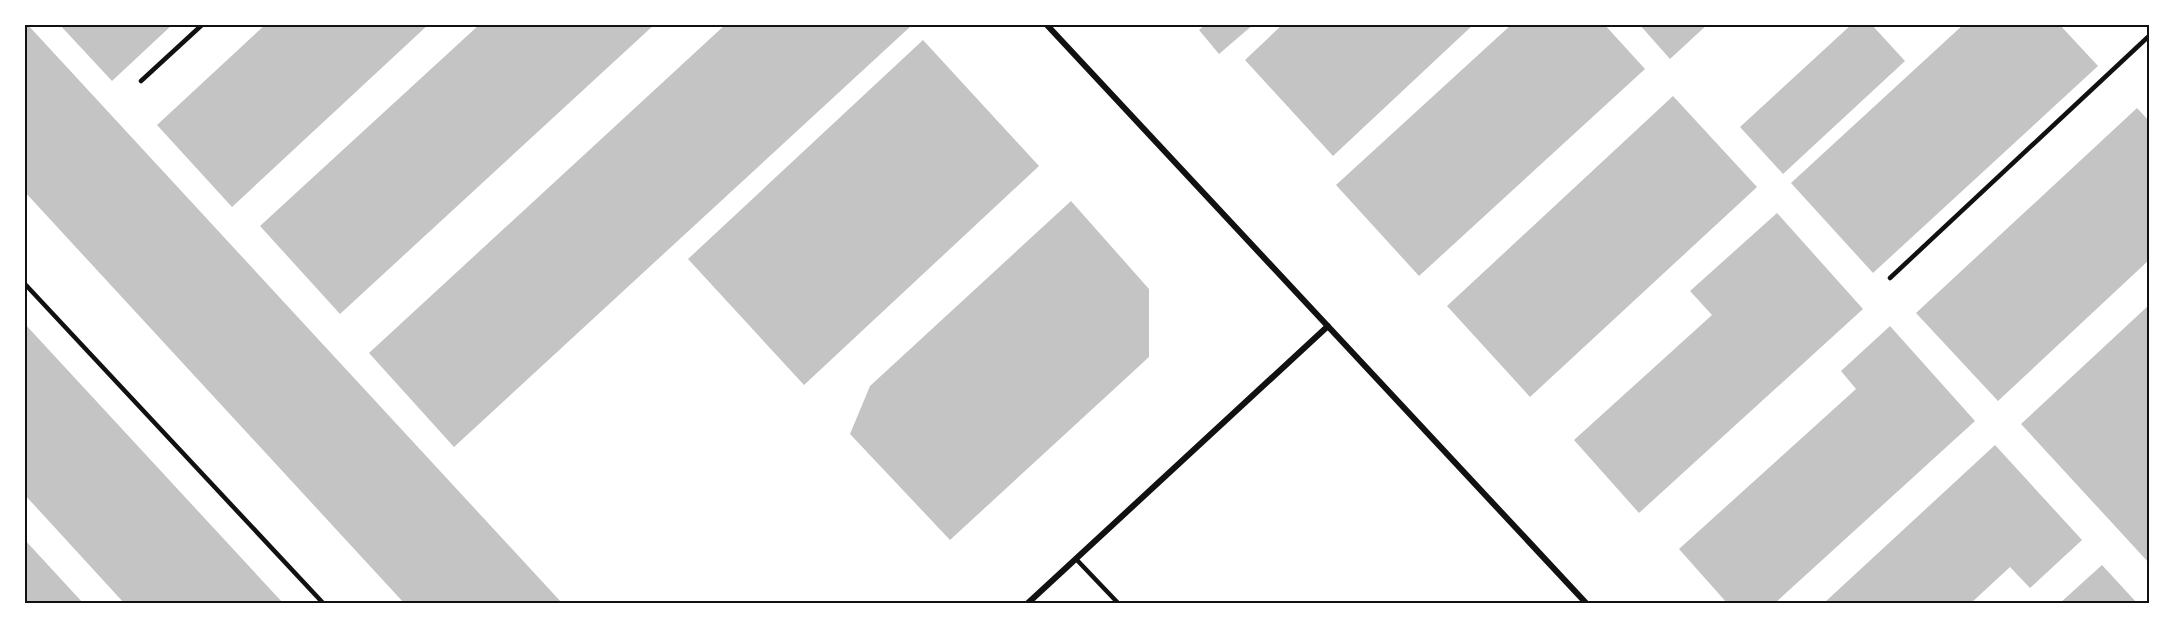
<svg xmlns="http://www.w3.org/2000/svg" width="2173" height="627" viewBox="0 0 2173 627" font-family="Signika,sans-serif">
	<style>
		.building { fill: #c4c4c4 }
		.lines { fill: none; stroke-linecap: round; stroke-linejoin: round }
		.service { stroke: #111; stroke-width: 4.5 }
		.minor { stroke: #111; stroke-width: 6 }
		.neatline { fill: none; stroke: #111; stroke-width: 2 }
	</style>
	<rect width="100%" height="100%" fill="#fff"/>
	<path class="building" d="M24 24H27L562 603H404L24 191Z
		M59 24H173L112 81Z
		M266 24H429L232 207 157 125Z
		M480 24H655L340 314 260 226Z
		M726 24H909L911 26 454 447 369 353Z
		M1206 24H1254L1219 54 1199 30Z
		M1283 24H1474L1333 156 1245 60Z
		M1512 24H1604L1645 69 1419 276 1336 185Z
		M1639 24H1708L1670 59Z
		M1852 24H1871L1905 61 1783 174 1740 127Z
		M1964 24H2059L2098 66 1873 273 1791 183Z
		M923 40 1039 166 804 385 688 259Z
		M1673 96 1757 187 1530 397 1447 306Z
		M2137 108 2149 121V260L1998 401 1916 313Z
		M1071 201 1149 289V357L950 540 850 434 870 386Z
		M1777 213 1863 309 1639 513 1574 440 1712 315 1690 291Z
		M2149 305V563L2021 424Z
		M24 323 283 603H124L24 494Z
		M1890 326 1975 421 1775 603H1727L1679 549 1856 389 1841 371Z
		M1995 445 2082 540 2030 588 2010 567 1971 603H1824Z
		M24 539 83 603H24Z
		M2102 565 2137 603H2060Z"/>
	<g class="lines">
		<path class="service" d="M141 81 203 24
			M1890 278 2149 36
			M24 283 323 603
			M1076 559 1118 603"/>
		<path class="minor" d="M1046 24 1586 603
			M1028 603 1328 326"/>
	</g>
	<rect width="2173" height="627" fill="none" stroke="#ffffff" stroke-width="51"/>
	<rect x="26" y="26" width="2122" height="576" class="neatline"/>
</svg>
